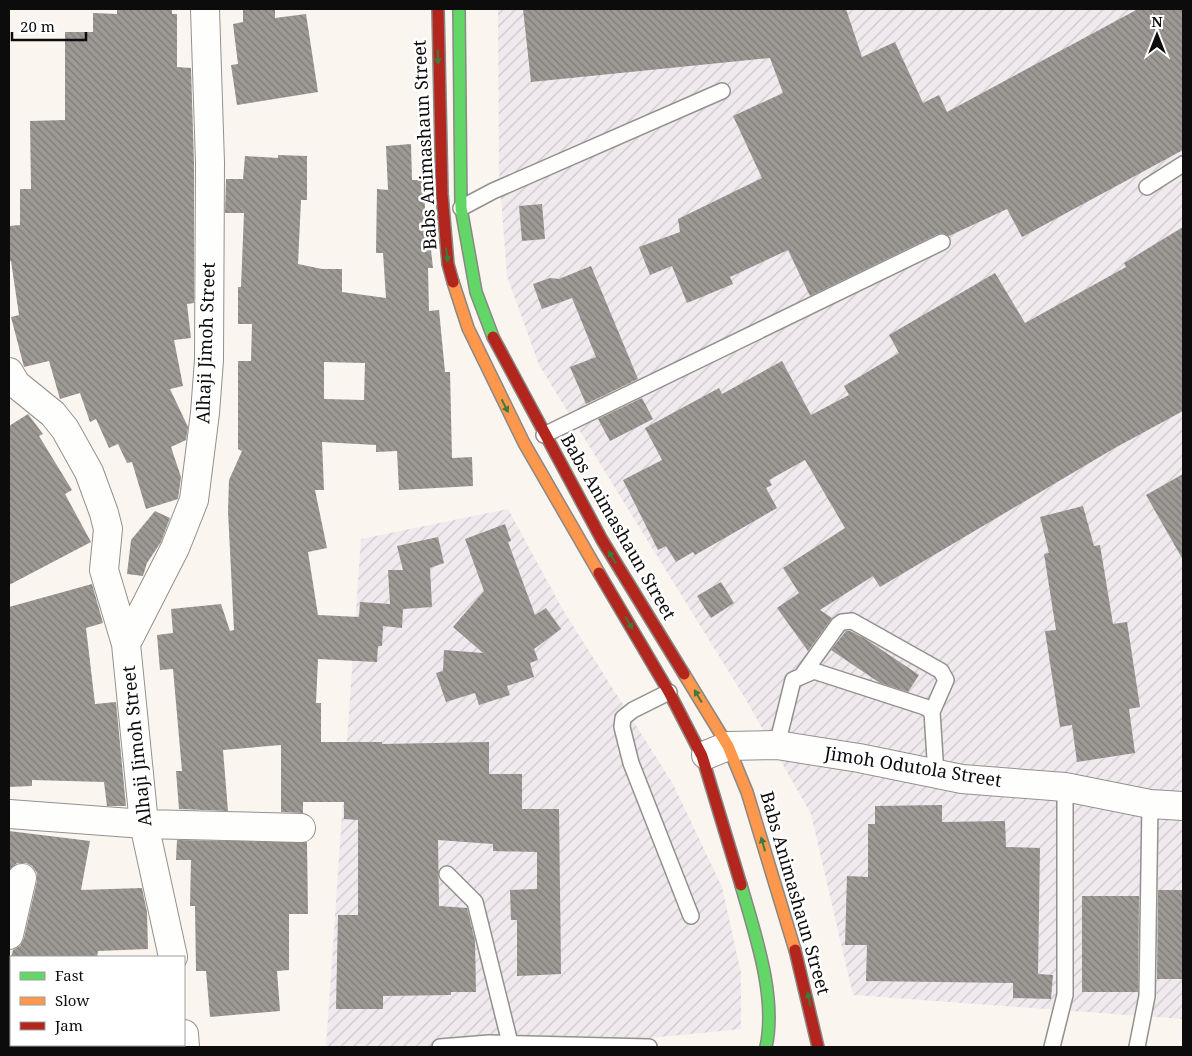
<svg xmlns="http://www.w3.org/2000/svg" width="1192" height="1056" viewBox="0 0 1192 1056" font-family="'Noto Serif',serif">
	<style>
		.industrial { fill: url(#industrial-furrows) }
		.building { fill: url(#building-back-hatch); fill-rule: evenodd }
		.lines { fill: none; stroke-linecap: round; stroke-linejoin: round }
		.lane-casing { stroke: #93918e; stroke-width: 18 }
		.street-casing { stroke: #93918e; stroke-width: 30 }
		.fast-casing { stroke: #8a8885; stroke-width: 14 }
		.slow-casing { stroke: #8a8885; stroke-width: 14 }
		.jam-casing { stroke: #8a8885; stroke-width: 14 }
		.lane { stroke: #fefefd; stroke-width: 15 }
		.street { stroke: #fefefd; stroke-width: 28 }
		.fast { stroke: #63d668; stroke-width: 11 }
		.slow { stroke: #ff974d; stroke-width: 11 }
		.jam { stroke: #b3261e; stroke-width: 11 }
		.oneway { fill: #3c7b3f }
		.labels { text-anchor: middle; stroke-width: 5; stroke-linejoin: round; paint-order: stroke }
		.street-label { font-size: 18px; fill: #0c0c0c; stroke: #fff }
	</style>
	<defs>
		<pattern id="industrial-furrows" width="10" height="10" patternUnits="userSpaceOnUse" patternTransform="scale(1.25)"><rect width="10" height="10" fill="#f0e9ed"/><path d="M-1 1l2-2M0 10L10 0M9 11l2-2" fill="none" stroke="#cdc7ca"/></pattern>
		<pattern id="building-back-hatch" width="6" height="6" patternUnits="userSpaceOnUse" patternTransform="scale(1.25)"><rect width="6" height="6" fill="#9d9995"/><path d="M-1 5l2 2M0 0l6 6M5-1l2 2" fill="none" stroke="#7e7b78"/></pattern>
	</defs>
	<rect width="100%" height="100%" fill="#faf5ef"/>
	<path class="industrial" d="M498 9H1183V1019L853 995 811 814 745 698 539 365 507 276 499 172Z
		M508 509 563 610 673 784 722 887 741 973V1029L559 1047H326L361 539Z"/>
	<path class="building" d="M117 9H172V14H177V67L191 68 194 163V303L187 304 191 338 174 340 183 386 170 389 188 427 186 440 171 447 181 477 178 499 146 509 132 462 127 463 118 444 109 448 96 419 90 422 80 393 60 399 49 361 24 367 11 317 19 315 11 261H9V226L20 225V189H31L30 121 65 120V32H93V13L117 14Z
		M243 9H275V18L306 14 318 92 237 105 231 65 238 64 233 24 243 22Z
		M523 9H846L862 57 895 42 923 103 939 95 947 112 1138 9H1183V150L1022 237 1007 209 949 236 943 233 938 234 810 296 788 250 730 277 733 284 687 303 672 266 650 275 639 247 680 232 678 219 762 178 733 116 783 93 770 58 531 82Z
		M411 144 412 180H424L426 241H430L433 268H428L429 311 439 310 445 372H450L452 458 472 457 473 486 399 490 397 451 376 452V445L322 442 324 490H315L327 548 308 552 318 615 359 617 360 602 390 604 388 570H403L397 546 438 537 444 563 430 568 432 607 403 609 402 628 383 626 382 646H378L377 662 318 659 316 703H321V742H382V744L489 742V774H522V809H559L561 974 517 976V920H511L510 890 537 889V852L493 851V844L438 840 439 906 467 908 475 941 476 992H451V995L383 996V1009H336L338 915H358V820L344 819V802H303V813L281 812V745L223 750 228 811 179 809 176 771H182L173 669 160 670 157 635 173 633 171 609 221 604 230 631 234 630 228 511 229 480 242 451 238 449V361H251L252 324H238V287H241L244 213H225L226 179H243L245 156 278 158V155L307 156V200H301L298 264 322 269H342V292L386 298 383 253H376L377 189 388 190 386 146ZM324 362 365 363 364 400 324 399Z
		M542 204 545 239 522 241 519 206Z
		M1183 227V411L1113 449 880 587 873 576 820 610 832 618 808 651 777 608 799 593 783 568 845 528 805 460 769 480 772 485 766 488 777 508 695 555 693 552 676 562 666 546 658 550 623 480 662 460 645 428 719 388 722 394 782 361 811 415 849 395 844 386 899 353 889 335 995 273 1025 323 1126 267 1124 263Z
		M591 266 638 379 586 404 570 367 596 357 572 298 542 309 533 284 550 278 559 279Z
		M642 398 653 419 610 441 598 419Z
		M28 414 43 434 39 436 72 490 65 494 91 542 9 585V426Z
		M1183 474V560L1146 495Z
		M1083 506 1094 546 1100 545 1113 624 1127 622 1140 707 1129 709 1135 753 1077 762 1072 725 1060 727 1045 631 1056 630 1044 554 1049 553 1040 517Z
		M155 511 170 518 161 542 147 563 143 576 127 574 131 540Z
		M505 524 511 541 508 542 535 615 546 608 561 629 534 649 538 660 530 663 534 677 507 686 510 695 479 705 475 693 446 702 436 673 443 671 444 650 483 653 453 627 484 591 465 539Z
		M721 582 734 603 711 618 697 596Z
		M92 584 103 623 86 628 95 704 116 702 126 806H107L104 782 32 780V786L9 787V607Z
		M846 631H850L864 638 919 675 908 692 880 683 831 650Z
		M942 805V822L1005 821 1006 847 1040 848 1038 974 1053 975 1051 999 1013 998V983L866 981 867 945H845L847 876 868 877V824H875V806Z
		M9 831 90 841 81 890 142 888 147 912 148 949 98 951 97 957H11L13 950 20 946 24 938 37 881V873L32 866 26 863H17L9 871Z
		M177 840 307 842 308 914H289V970L277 971 280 1011 210 1017 206 971H196L195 906H190L191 860H176Z
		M1158 890H1183V979H1157Z
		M1082 896H1139L1138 992H1082Z"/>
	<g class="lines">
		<defs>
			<path id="lane" d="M1147 187 1183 164
				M461 208 493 191 722 91
				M544 435 942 242
				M803 674 838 625 842 622 852 621 941 671 946 680 932 712
				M669 692 633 710 623 718 622 727 631 763 691 916
				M777 745 793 680 814 671 925 707 932 712 936 774
				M447 874 475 902 510 1043
				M440 1047 489 1043 649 1047
				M1052 1047 1065 995V787
				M1137 1047 1147 996 1150 804"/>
			<path id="street" d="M9 372 16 384 53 414 65 429 89 472 104 513 108 529 104 570 126 644
				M706 755 728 746 777 745 859 758 962 779 1065 787 1150 804 1183 806
				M9 814 144 824 301 828
				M9 935 22 878
				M173 957 144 824 126 644 175 548 194 500 205 413 209 360 210 163 205 9
				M184 1034 185 1047"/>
			<path id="fast" d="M459 9 461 208 476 292 493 337
				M741 885C755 934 777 997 766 1047"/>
			<path id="slow" d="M453 282 468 328 524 443 599 573
				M684 674 728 746 747 792 795 950"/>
			<path id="jam" d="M438 9 442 194 448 264 453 282
				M493 337 602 540 684 674
				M599 573 669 692 702 756 741 885
				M795 950 818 1047"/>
		</defs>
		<use href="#lane" class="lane-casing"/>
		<use href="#street" class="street-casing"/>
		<use href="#fast" class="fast-casing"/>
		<use href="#slow" class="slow-casing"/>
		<use href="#jam" class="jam-casing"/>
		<use href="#lane" class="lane"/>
		<use href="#street" class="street"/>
		<use href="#fast" class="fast"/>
		<use href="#slow" class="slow"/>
		<use href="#jam" class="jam"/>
	</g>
	<defs><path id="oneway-solid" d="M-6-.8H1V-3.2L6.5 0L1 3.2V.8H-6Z" transform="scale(1.25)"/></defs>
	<g class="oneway">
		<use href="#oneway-solid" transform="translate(438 57) rotate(88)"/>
		<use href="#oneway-solid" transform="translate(447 255) rotate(83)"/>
		<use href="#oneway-solid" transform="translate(505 406) rotate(63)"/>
		<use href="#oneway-solid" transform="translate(612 557) rotate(-121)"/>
		<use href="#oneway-solid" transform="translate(629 623) rotate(60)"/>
		<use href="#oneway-solid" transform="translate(698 696) rotate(-121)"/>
		<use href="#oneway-solid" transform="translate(763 844) rotate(-106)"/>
		<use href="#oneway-solid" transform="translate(809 999) rotate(-103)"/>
	</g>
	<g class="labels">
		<g class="street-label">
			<text transform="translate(425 145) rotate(-93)" y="6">Babs Animashaun Street</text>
			<text transform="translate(206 343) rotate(-88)" y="6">Alhaji Jimoh Street</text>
			<text transform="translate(618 527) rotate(60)" y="6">Babs Animashaun Street</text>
			<text transform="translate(137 746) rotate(-96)" y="6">Alhaji Jimoh Street</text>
			<text transform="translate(913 767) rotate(9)" y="6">Jimoh Odutola Street</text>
			<text transform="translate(795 893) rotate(74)" y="6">Babs Animashaun Street</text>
		</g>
	</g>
	<rect width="1192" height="1056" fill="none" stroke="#0c0c0c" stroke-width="20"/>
	<rect x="10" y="956" width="175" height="90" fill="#ffffff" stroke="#9e9e9e"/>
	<rect x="20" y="972" width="25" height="8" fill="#63d668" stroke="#9e9e9e"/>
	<text x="55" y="981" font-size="15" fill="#0c0c0c">Fast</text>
	<rect x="20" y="997" width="25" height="8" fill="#ff974d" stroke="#9e9e9e"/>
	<text x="55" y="1006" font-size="15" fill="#0c0c0c">Slow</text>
	<rect x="20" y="1022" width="25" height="8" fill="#b3261e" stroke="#9e9e9e"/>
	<text x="55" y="1031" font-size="15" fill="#0c0c0c">Jam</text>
	<g transform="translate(1157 35)" stroke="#ffffff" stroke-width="4" paint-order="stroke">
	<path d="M0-4L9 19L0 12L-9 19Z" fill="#0c0c0c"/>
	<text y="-8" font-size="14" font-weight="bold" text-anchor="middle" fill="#0c0c0c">N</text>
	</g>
	<path d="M12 32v8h74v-8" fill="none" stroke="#0c0c0c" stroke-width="2.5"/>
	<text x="20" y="32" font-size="15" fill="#0c0c0c" stroke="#ffffff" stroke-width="4" paint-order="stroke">20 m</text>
</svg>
